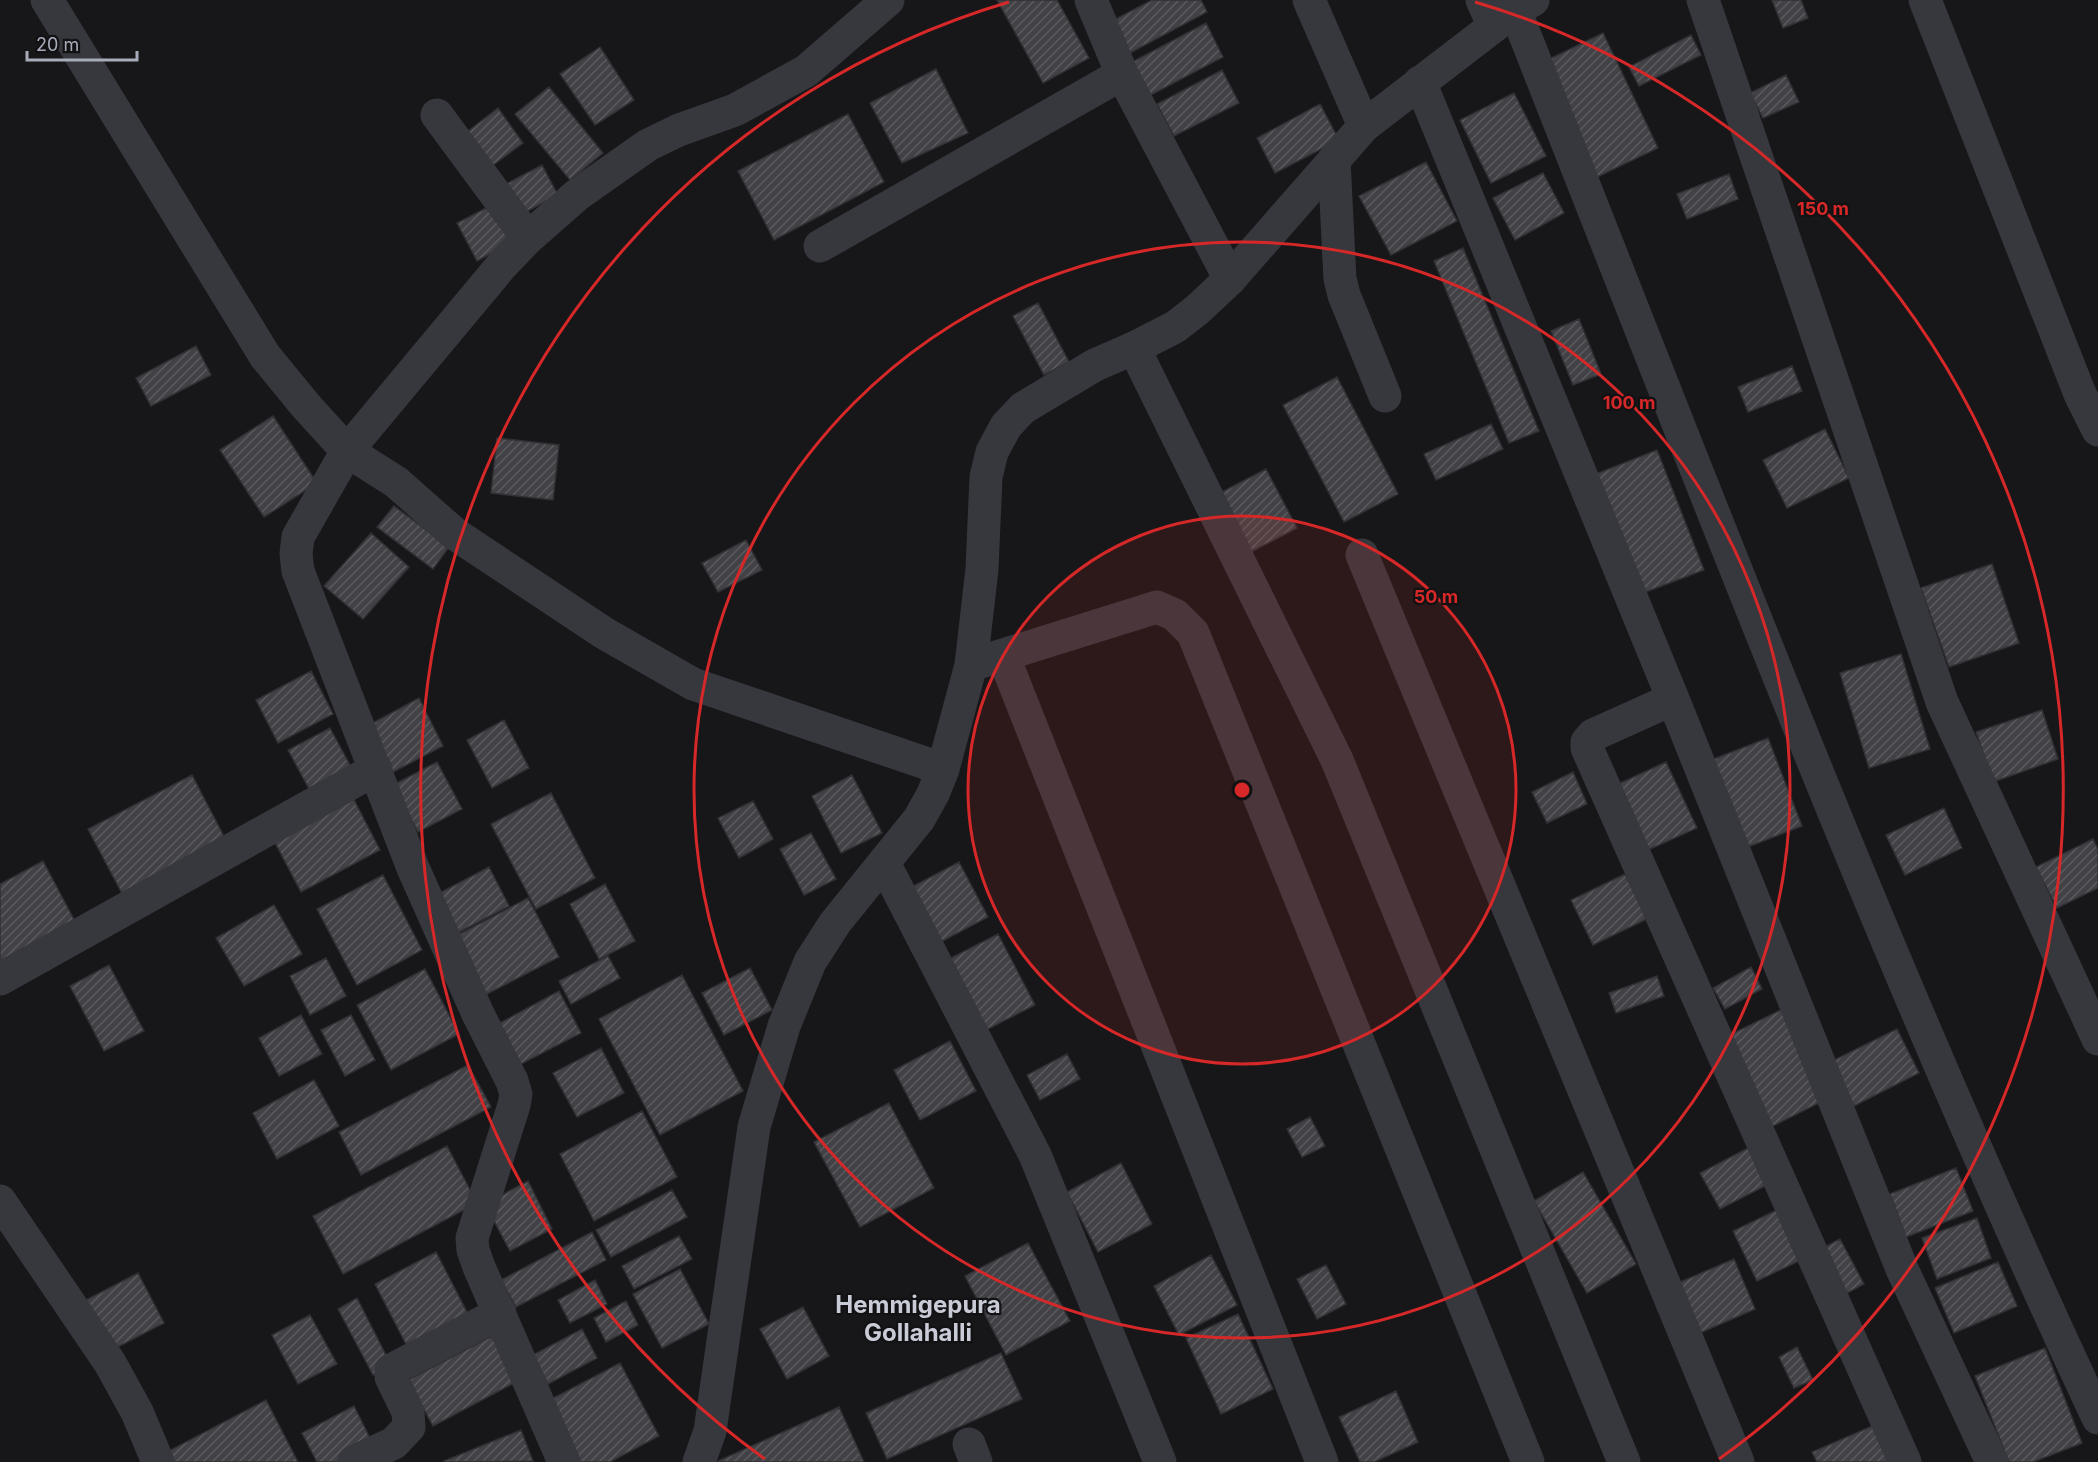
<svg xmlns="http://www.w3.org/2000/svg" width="2098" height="1462" viewBox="0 0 2098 1462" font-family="Inter,sans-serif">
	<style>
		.building { fill: url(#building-hatch); stroke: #313035; stroke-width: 1.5 }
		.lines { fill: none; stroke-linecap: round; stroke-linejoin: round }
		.minor { stroke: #37383e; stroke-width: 33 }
		.tertiary { stroke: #37383e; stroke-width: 33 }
		.ring { fill: none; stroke: #d62828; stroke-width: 3 }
		.labels { text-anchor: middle; stroke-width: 4.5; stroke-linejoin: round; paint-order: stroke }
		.quarter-label { font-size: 24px; font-weight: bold; fill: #c9ccd6; stroke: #121214 }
		.centre { fill: #d62828; stroke: #121214; stroke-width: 3 }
		.ring-label { font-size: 18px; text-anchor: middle; font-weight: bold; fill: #d62828; stroke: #121214; stroke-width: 4.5; stroke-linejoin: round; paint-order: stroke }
	</style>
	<defs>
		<pattern id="building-hatch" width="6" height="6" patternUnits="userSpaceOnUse" patternTransform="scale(1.5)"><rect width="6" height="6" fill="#414146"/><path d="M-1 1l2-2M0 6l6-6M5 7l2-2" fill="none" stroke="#5a5a5f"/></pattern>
	</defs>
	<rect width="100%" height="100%" fill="#171719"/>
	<path class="building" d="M997 0H1057L1089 58 1043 83Z
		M1152 0H1201L1207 12 1128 54 1110 22Z
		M1772 0H1801L1808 18 1783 28Z
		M1206 23 1223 57 1149 96 1132 62Z
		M1603 33 1658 148 1593 179 1537 65Z
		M1691 35 1701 55 1639 86 1629 67Z
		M600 47 634 100 595 125 560 74Z
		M936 69 968 133 902 163 870 103Z
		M1222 70 1239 103 1174 136 1157 104Z
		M1786 75 1799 102 1763 118 1750 93Z
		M549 87 603 153 570 180 515 114Z
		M1514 93 1546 156 1491 183 1460 120Z
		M1320 104 1339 140 1275 173 1257 138Z
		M498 108 523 143 492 166 467 132Z
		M848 114 884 182 774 240 738 171Z
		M1426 162 1457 221 1391 255 1359 196Z
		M542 165 558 195 522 214 506 184Z
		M1543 173 1564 213 1515 240 1493 198Z
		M1729 174 1738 199 1687 219 1677 194Z
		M494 204 514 241 477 261 457 223Z
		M1463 248 1539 431 1509 443 1434 261Z
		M1038 303 1069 362 1044 375 1013 316Z
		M1579 319 1601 374 1573 385 1551 331Z
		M196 346 211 375 151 406 136 378Z
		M1792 366 1802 391 1748 412 1738 387Z
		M1337 377 1398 494 1344 522 1283 405Z
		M273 416 317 483 264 517 220 450Z
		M1491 424 1503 449 1436 480 1424 454Z
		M1825 429 1849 478 1787 508 1763 460Z
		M497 438 559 445 553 500 491 493Z
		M1657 450 1704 570 1643 593 1596 474Z
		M1266 469 1297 528 1247 554 1216 495Z
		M394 506 449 547 433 569 377 527Z
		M371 533 409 567 363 619 324 586Z
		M746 540 762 570 718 592 702 563Z
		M1992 564 2019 643 1949 667 1921 588Z
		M1901 654 1930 749 1869 768 1840 673Z
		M311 671 333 714 278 743 256 700Z
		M419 698 443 746 393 772 369 725Z
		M2042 710 2058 759 1993 782 1976 732Z
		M504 720 529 768 492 788 467 740Z
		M330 728 357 778 315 800 288 750Z
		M1768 738 1802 826 1740 850 1706 762Z
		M437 762 462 809 418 832 393 785Z
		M1666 762 1697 828 1648 850 1618 784Z
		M1573 772 1587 804 1547 823 1532 792Z
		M192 775 230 848 127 903 88 829Z
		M852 775 882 833 841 853 812 796Z
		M551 793 595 878 536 909 491 824Z
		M351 794 380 850 301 892 271 835Z
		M753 801 773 839 739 858 718 818Z
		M1944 808 1962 848 1905 875 1886 835Z
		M811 833 836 879 804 895 780 849Z
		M2093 839 2098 849V888L2057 908 2036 867Z
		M43 861 78 927 0 968V884Z
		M959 862 988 917 935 945 906 890Z
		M489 867 509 906 448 938 428 899Z
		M1625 874 1647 919 1593 945 1571 900Z
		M383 875 422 950 357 985 317 909Z
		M605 884 635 941 599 959 570 904Z
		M528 898 559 957 483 996 452 938Z
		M274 905 302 954 244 986 216 938Z
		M998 934 1035 1005 980 1033 943 962Z
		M608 956 620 978 571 1004 559 981Z
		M326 958 346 996 310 1015 290 976Z
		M109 965 144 1031 104 1051 70 986Z
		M1751 967 1762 989 1725 1009 1713 988Z
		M750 968 772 1010 724 1035 702 993Z
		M425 969 459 1034 391 1070 357 1005Z
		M682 975 743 1091 660 1135 599 1019Z
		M1657 976 1664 996 1616 1013 1609 993Z
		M559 991 581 1033 519 1065 498 1024Z
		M1785 1008 1829 1098 1765 1130 1721 1039Z
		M301 1015 322 1054 279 1076 259 1038Z
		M351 1015 375 1060 345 1076 321 1030Z
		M1897 1029 1919 1073 1854 1106 1832 1061Z
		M950 1041 976 1091 920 1120 894 1070Z
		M601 1048 624 1093 577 1117 553 1073Z
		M1067 1054 1080 1079 1040 1100 1027 1075Z
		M468 1065 491 1107 361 1175 339 1132Z
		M314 1080 339 1126 277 1159 253 1113Z
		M889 1103 934 1188 860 1227 814 1142Z
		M642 1111 677 1177 594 1221 560 1154Z
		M1310 1117 1325 1146 1302 1157 1287 1129Z
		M447 1146 477 1203 343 1274 313 1216Z
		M1748 1148 1767 1185 1720 1209 1700 1173Z
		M1121 1163 1152 1224 1098 1252 1067 1192Z
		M1956 1168 1973 1211 1906 1237 1890 1194Z
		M1583 1172 1636 1264 1587 1293 1534 1201Z
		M528 1181 552 1229 510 1251 485 1204Z
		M672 1190 687 1217 611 1257 596 1230Z
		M1779 1209 1803 1259 1757 1281 1733 1231Z
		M1977 1218 1991 1258 1937 1279 1922 1238Z
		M592 1232 606 1260 516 1307 501 1280Z
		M679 1236 692 1259 634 1289 622 1266Z
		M1840 1239 1864 1284 1838 1298 1815 1252Z
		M1028 1243 1070 1321 1006 1355 965 1276Z
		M436 1252 470 1318 409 1350 375 1284Z
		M1211 1255 1237 1305 1179 1335 1154 1286Z
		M1734 1259 1755 1309 1693 1336 1671 1286Z
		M1998 1262 2017 1306 1954 1333 1935 1288Z
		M1326 1265 1346 1304 1317 1319 1297 1279Z
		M680 1269 709 1324 662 1348 633 1294Z
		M138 1273 164 1323 110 1351 84 1301Z
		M595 1280 607 1304 570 1323 558 1300Z
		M357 1298 391 1365 373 1375 338 1309Z
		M626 1301 638 1325 606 1342 594 1318Z
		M803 1307 829 1356 787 1379 760 1329Z
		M1238 1314 1273 1389 1221 1414 1186 1338Z
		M310 1315 337 1364 298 1384 272 1335Z
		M582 1329 597 1358 548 1384 533 1355Z
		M492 1336 516 1382 433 1426 408 1380Z
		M1797 1347 1813 1380 1794 1388 1779 1357Z
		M2045 1348 2082 1443 2033 1462H2009L1975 1376Z
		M1001 1353 1022 1399 887 1459 866 1413Z
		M620 1363 659 1436 610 1462H578L546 1402Z
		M1396 1391 1418 1442 1374 1462H1360L1339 1417Z
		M266 1400 298 1462H168L163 1454Z
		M354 1406 373 1444 340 1462H317L302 1433Z
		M839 1407 864 1462H719L718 1461Z
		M1877 1424 1893 1462H1817L1812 1452Z
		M521 1430 533 1461 445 1462 444 1461Z"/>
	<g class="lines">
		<path class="minor" d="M1091 0 1122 74 1230 279
			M1309 0 1364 126
			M1482 0 1494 26
			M1703 0 1942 702 2098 1039
			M1925 0 2080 394 2098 430
			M1515 10C1702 482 1882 958 2098 1418
			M1420 82 1673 699 1902 1269 1992 1462
			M437 115 528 238
			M1334 160 1340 279 1344 295 1385 396
			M820 246 1122 74
			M1134 348 1337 760 1624 1462
			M1362 555 1738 1462
			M1003 655 1322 1462
			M971 665 1157 607 1175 615 1193 633 1528 1462
			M1673 699 1593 735 1587 742V748L1905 1462
			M884 863 1035 1155 1160 1462
			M0 979 376 769
			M0 1201 110 1363 137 1412 158 1462
			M969 1444 976 1462
			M354 1462 394 1443 409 1427 408 1412 391 1377V1370L500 1313
			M564 1462 479 1267 473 1250 472 1238 514 1105 516 1094 512 1081 478 1014 413 868 298 571 296 554 298 537 347 451 502 265 528 238 577 195 648 145 679 130 735 110 806 71 888 0"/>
		<path class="tertiary" d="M47 0 265 356 306 406 347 451 396 482 455 534 604 633 693 684 943 769
			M699 1462 710 1431 754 1127 784 1026 810 962 835 923 919 819 933 794 943 769 971 665 982 569 986 477 992 452 1006 426 1023 408 1095 365 1134 348 1175 327 1197 310 1230 279 1364 126 1515 10 1533 0"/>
	</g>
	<circle cx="1242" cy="790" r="274" fill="#d62828" fill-opacity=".12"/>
	<g class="ring">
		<circle cx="1242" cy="790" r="274"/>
		<circle cx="1242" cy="790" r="548"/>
		<path d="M765 1459A822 822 0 0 1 1009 2M1475 2A822 822 0 0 1 1719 1459"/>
	</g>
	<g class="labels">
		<g class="quarter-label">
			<text x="918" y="1313">Hemmigepura<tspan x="918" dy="28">Gollahalli</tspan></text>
		</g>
	</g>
	<circle cx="1242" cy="790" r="9" class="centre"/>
	<g class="ring-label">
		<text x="1823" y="215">150 m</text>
		<text x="1629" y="409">100 m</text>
		<text x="1436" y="603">50 m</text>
	</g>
	<path d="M27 51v9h110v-9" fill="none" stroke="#a8acba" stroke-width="3"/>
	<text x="36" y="51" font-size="18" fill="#a8acba" stroke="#121214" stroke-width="4.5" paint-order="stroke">20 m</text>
</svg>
